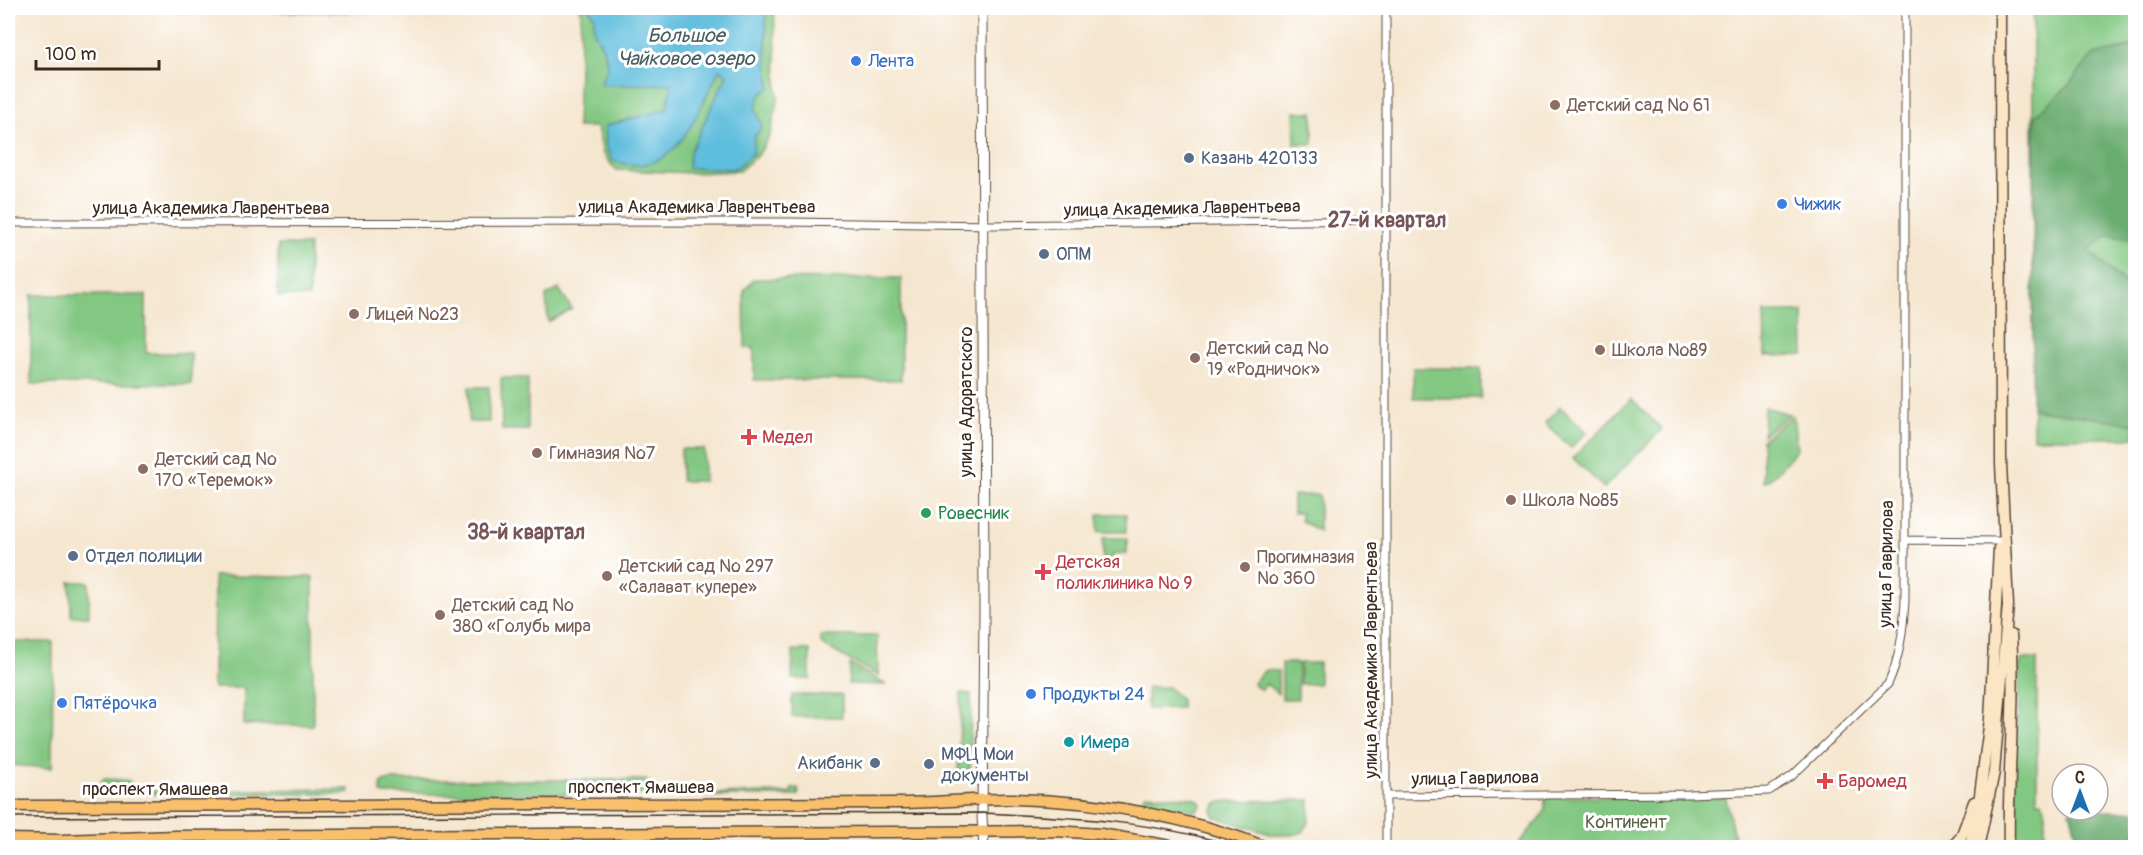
<svg xmlns="http://www.w3.org/2000/svg" width="2143" height="855" viewBox="0 0 2143 855" font-family="Pangolin,sans-serif">
	<style>
		.green { fill: #82c782; stroke: #5e7850; stroke-width: 1.5 }
		.forest { fill: #69ac70; stroke: #526b47; stroke-width: 1.5 }
		.water { fill: #5fbddd; stroke: #4d747e; stroke-width: 1.5 }
		.lines { fill: none; stroke-linecap: round; stroke-linejoin: round }
		.minor-casing { stroke: #574639; stroke-width: 9 }
		.tertiary-casing { stroke: #574639; stroke-width: 11 }
		.secondary-casing { stroke: #574639; stroke-width: 13 }
		.primary-casing { stroke: #574639; stroke-width: 13 }
		.minor { stroke: #fff; stroke-width: 7 }
		.tertiary { stroke: #fff; stroke-width: 9 }
		.secondary { stroke: #fce5c4; stroke-width: 10 }
		.primary { stroke: #f8bf6c; stroke-width: 10 }
		.tram { stroke: #3b2a1e; stroke-width: 1.5 }
		.shop-dot { fill: #3f7fe0; stroke: #fff; stroke-width: 2 }
		.education-dot { fill: #8d6e63; stroke: #fff; stroke-width: 2 }
		.service-dot { fill: #5c6f8a; stroke: #fff; stroke-width: 2 }
		.health-dot { fill: #e0444e; stroke: #fff; stroke-width: 2 }
		.leisure-dot { fill: #2e9e5b; stroke: #fff; stroke-width: 2 }
		.culture-dot { fill: #0f9aa8; stroke: #fff; stroke-width: 2 }
		.labels { text-anchor: middle; stroke-width: 6; stroke-linejoin: round; paint-order: stroke }
		.shop-label { font-size: 18px; fill: #366cbe; stroke: #fff; text-anchor: start }
		.education-label { font-size: 18px; fill: #785e54; stroke: #fff; text-anchor: start }
		.service-label { font-size: 18px; fill: #4e5e75; stroke: #fff; text-anchor: start }
		.street-label { font-size: 18px; fill: #3b2a1e; stroke: #fff }
		.health-label { font-size: 18px; fill: #be3a42; stroke: #fff; text-anchor: start }
		.leisure-label { font-size: 18px; fill: #27864d; stroke: #fff; text-anchor: start }
		.culture-label { font-size: 18px; fill: #0d838f; stroke: #fff; text-anchor: start }
		.park-label { font-size: 18px; fill: #546141; stroke: #fff }
		.water-label { font-size: 20px; font-style: italic; fill: #485d61; stroke: #fff }
		.quarter-label { font-size: 21px; font-weight: bold; fill: #775659; stroke: #fff }
	</style>
	<rect width="100%" height="100%" fill="#fff"/>
	<filter id="ink" filterUnits="userSpaceOnUse"><feTurbulence type="fractalNoise" baseFrequency=".0167" numOctaves="2"/><feDisplacementMap in="SourceGraphic" scale="12" xChannelSelector="R" yChannelSelector="G"/><feConvolveMatrix kernelMatrix="1 2 1 2 8 2 1 2 1" color-interpolation-filters="sRGB"/></filter>
	<filter id="wash" filterUnits="userSpaceOnUse"><feTurbulence type="fractalNoise" baseFrequency=".008" numOctaves="4" result="noise"/><feDisplacementMap in="SourceGraphic" scale="24" xChannelSelector="R" yChannelSelector="G"/><feGaussianBlur stdDeviation="1.35" result="paint"/><feColorMatrix in="noise" values="0 0 0 0 0 0 0 0 0 0 0 0 0 0 0 0 0 1.4 0 .05"/><feComposite in="paint" operator="in"/></filter>
	<g filter="url(#wash)">
		<rect width="100%" height="100%" fill="#f5e6cf"/>
		<path class="green" d="M180 8H441V10L437 12H179Z
			M579 8H588L594 15V31L603 48 608 66 673 84 667 109 605 126 704 102 719 69 727 75 689 168 735 169 753 153 754 138 762 126 755 107C770 77 764 40 766 8H774L778 101 770 135 759 154 739 171 696 173 616 170 603 154 597 127H577L581 9Z
			M2033 8H2135V438H2033Z
			M1294 112H1313V144H1295Z
			M278 245H309V297L278 296Z
			M901 278V380H754V348H745L744 291 754 279Z
			M559 289 572 309 548 322 546 296Z
			M31 295H146V353H191V384H31Z
			M1764 312H1803L1804 355 1765 356Z
			M1413 368H1481V398H1413Z
			M501 378H528V430H502Z
			M469 387H489V422H469Z
			M1631 399 1662 429 1604 488 1573 458Z
			M1560 407 1587 432 1571 448 1545 423Z
			M1764 407 1790 414 1763 435Z
			M1793 415 1797 449 1772 478 1763 482 1762 440Z
			M681 449H704V481H681Z
			M1293 495H1319V531L1301 521V513H1293Z
			M1098 514H1126V532H1098Z
			M1103 538H1127V554H1113L1112 569H1103Z
			M214 576 313 577V725H244V688H213Z
			M70 582H89V616H71Z
			M821 636H877L878 676 821 644Z
			M8 642H53L52 768 8 765Z
			M793 650H810V679H792Z
			M2023 659H2037V801H2042L2045 808V847L2014 848C2013 789 2018 730 2019 671L2020 662Z
			M1282 663H1298V699H1282Z
			M1300 663H1319V684H1300Z
			M850 664 886 685 848 684Z
			M1265 670 1278 671V694L1266 684 1261 690 1253 683Z
			M1147 687H1168L1181 700V708L1147 709Z
			M961 693 971 694 970 773H958Z
			M792 695H842V717H792Z
			M103 779 127 780 130 782V792H100V783Z
			M392 780H646L649 783 650 791 647 794H385L381 793V785L383 782Z
			M676 787 681 788 687 794 790 793 793 788 798 789 799 795 795 796H675L674 792Z
			M349 789 350 793 346 794H142L139 791Z
			M1146 794 1195 798 1199 801 1201 805 1197 811H1194L1145 801 1143 797Z
			M1545 797 1726 798 1736 847 1516 848 1545 811Z
			M1310 800 1309 823 1303 832 1291 835H1273L1215 817 1212 811 1217 803 1227 801Z
			M528 842 685 841V847L528 848Z"/>
		<path class="forest" d="M2135 43V240L2109 235 2088 250 2122 281 2135 287V424L2032 409 2035 116 2064 90 2093 55 2130 47Z
			M2070 811H2135V847H2080Z"/>
		<path class="water" d="M588 8H766V52L770 88 761 94 755 107 762 126 754 138 753 153 735 169 688 168 690 152 727 75 720 69C696 112 677 185 612 160L606 146 605 126 667 109 672 84 600 85 608 65 603 48 594 31V15Z"/>
	</g>
	<g filter="url(#ink)">
		<g class="lines">
			<defs>
				<path id="minor" d="M8 223 789 222 993 225 1386 220
					M1905 540 1999 541
					M1386 796 1688 794 1769 791 1792 776 1888 684C1900 658 1903 631 1905 602V8
					M1386 848V8"/>
				<path id="tertiary" d="M982 8 984 612 982 817 984 848"/>
				<path id="secondary" d="M1951 848 1961 837 1974 802
					M1969 848 1977 817 1990 719 1999 548
					M1978 848 1994 772 2008 605 2001 464 2000 8
					M2009 848C2007 777 2016 706 2011 635"/>
				<path id="primary" d="M8 806 896 803C936 803 976 798 1015 799 1102 801 1188 817 1269 848
					M8 839 62 840 175 836 1055 831 1101 834 1182 848"/>
			</defs>
			<use href="#minor" class="minor-casing"/>
			<use href="#tertiary" class="tertiary-casing"/>
			<use href="#secondary" class="secondary-casing"/>
			<use href="#primary" class="primary-casing"/>
			<use href="#minor" class="minor"/>
			<use href="#tertiary" class="tertiary"/>
			<use href="#secondary" class="secondary"/>
			<use href="#primary" class="primary"/>
			<path class="tram" d="M8 817 982 813C1070 817 1157 821 1241 848"/>
		</g>
	</g>
	<g class="shop-dot">
		<circle cx="856" cy="61" r="6"/>
		<circle cx="1782" cy="204" r="6"/>
		<circle cx="1031" cy="694" r="6"/>
		<circle cx="62" cy="703" r="6"/>
	</g>
	<g class="education-dot">
		<circle cx="1555" cy="105" r="6"/>
		<circle cx="354" cy="314" r="6"/>
		<circle cx="1600" cy="350" r="6"/>
		<circle cx="1195" cy="358" r="6"/>
		<circle cx="537" cy="453" r="6"/>
		<circle cx="143" cy="469" r="6"/>
		<circle cx="1511" cy="500" r="6"/>
		<circle cx="1245" cy="567" r="6"/>
		<circle cx="607" cy="576" r="6"/>
		<circle cx="440" cy="615" r="6"/>
	</g>
	<g class="service-dot">
		<circle cx="1189" cy="158" r="6"/>
		<circle cx="1044" cy="254" r="6"/>
		<circle cx="73" cy="556" r="6"/>
		<circle cx="875" cy="763" r="6"/>
		<circle cx="929" cy="764" r="6"/>
	</g>
	<g class="health-dot">
		<path d="M746 428h6v6h6v6h-6v6h-6v-6h-6v-6h6z"/>
		<path d="M1040 563h6v6h6v6h-6v6h-6v-6h-6v-6h6z"/>
		<path d="M1822 772h6v6h6v6h-6v6h-6v-6h-6v-6h6z"/>
	</g>
	<circle class="leisure-dot" cx="926" cy="513" r="6"/>
	<circle class="culture-dot" cx="1069" cy="742" r="6"/>
	<g class="labels">
		<g class="shop-label">
			<text x="868" y="67">Лента</text>
			<text x="1794" y="210">Чижик</text>
			<text x="1043" y="700">Продукты 24</text>
			<text x="74" y="709">Пятёрочка</text>
		</g>
		<g class="education-label">
			<text x="1567" y="111">Детский сад № 61</text>
			<text x="366" y="320">Лицей №23</text>
			<text x="1207" y="354">Детский сад №<tspan x="1207" dy="21">19 «Родничок»</tspan></text>
			<text x="1612" y="356">Школа №89</text>
			<text x="549" y="459">Гимназия №7</text>
			<text x="155" y="465">Детский сад №<tspan x="155" dy="21">170 «Теремок»</tspan></text>
			<text x="1523" y="506">Школа №85</text>
			<text x="1257" y="563">Прогимназия<tspan x="1257" dy="21">№ 360</tspan></text>
			<text x="619" y="572">Детский сад № 297<tspan x="619" dy="21">«Салават купере»</tspan></text>
			<text x="452" y="611">Детский сад №<tspan x="452" dy="21">380 «Голубь мира</tspan></text>
		</g>
		<g class="service-label">
			<text x="1201" y="164">Казань 420133</text>
			<text x="1056" y="260">ОПМ</text>
			<text x="85" y="562">Отдел полиции</text>
			<text x="941" y="760">МФЦ Мои<tspan x="941" dy="21">документы</tspan></text>
			<text x="863" y="769" text-anchor="end">Акибанк</text>
		</g>
		<g class="street-label">
			<text x="697" y="213">улица Академика Лаврентьева</text>
			<text x="211" y="214">улица Академика Лаврентьева</text>
			<text transform="translate(1182 208) rotate(-1)" y="6">улица Академика Лаврентьева</text>
			<text transform="translate(966 402) rotate(-90)" y="6">улица Адоратского</text>
			<text transform="translate(1886 564) rotate(-89)" y="6">улица Гаврилова</text>
			<text transform="translate(1371 660) rotate(-90)" y="6">улица Академика Лаврентьева</text>
			<text transform="translate(1475 778) rotate(-1)" y="6">улица Гаврилова</text>
			<text x="641" y="793">проспект Ямашева</text>
			<text x="155" y="795">проспект Ямашева</text>
		</g>
		<g class="health-label">
			<text x="762" y="443">Медел</text>
			<text x="1056" y="568">Детская<tspan x="1056" dy="21">поликлиника № 9</tspan></text>
			<text x="1838" y="787">Баромед</text>
		</g>
		<g class="leisure-label">
			<text x="938" y="519">Ровесник</text>
		</g>
		<g class="culture-label">
			<text x="1081" y="748">Имера</text>
		</g>
		<g class="park-label">
			<text x="1626" y="828">Континент</text>
		</g>
		<g class="water-label">
			<text x="686" y="42">Большое<tspan x="686" dy="23">Чайковое озеро</tspan></text>
		</g>
		<g class="quarter-label">
			<text x="1387" y="227">27-й квартал</text>
			<text x="526" y="539">38-й квартал</text>
		</g>
	</g>
	<rect width="2143" height="855" fill="none" stroke="#fff" stroke-width="30"/>
	<g transform="translate(2080 792)"><circle r="28" fill="#ffffff" stroke="#b1aaa5" stroke-width="1.5"/>
	<path d="M0-4.5L10 22L0 15L-10 22Z" fill="#1f6fb2"/>
	<text y="-9" font-size="16" font-weight="bold" text-anchor="middle" fill="#3b2a1e">С</text>
	</g>
	<path d="M36 60v9h123v-9" fill="none" stroke="#3b2a1e" stroke-width="3"/>
	<text x="45" y="60" font-size="18" fill="#3b2a1e" stroke="#ffffff" stroke-width="4.5" paint-order="stroke">100 m</text>
</svg>
